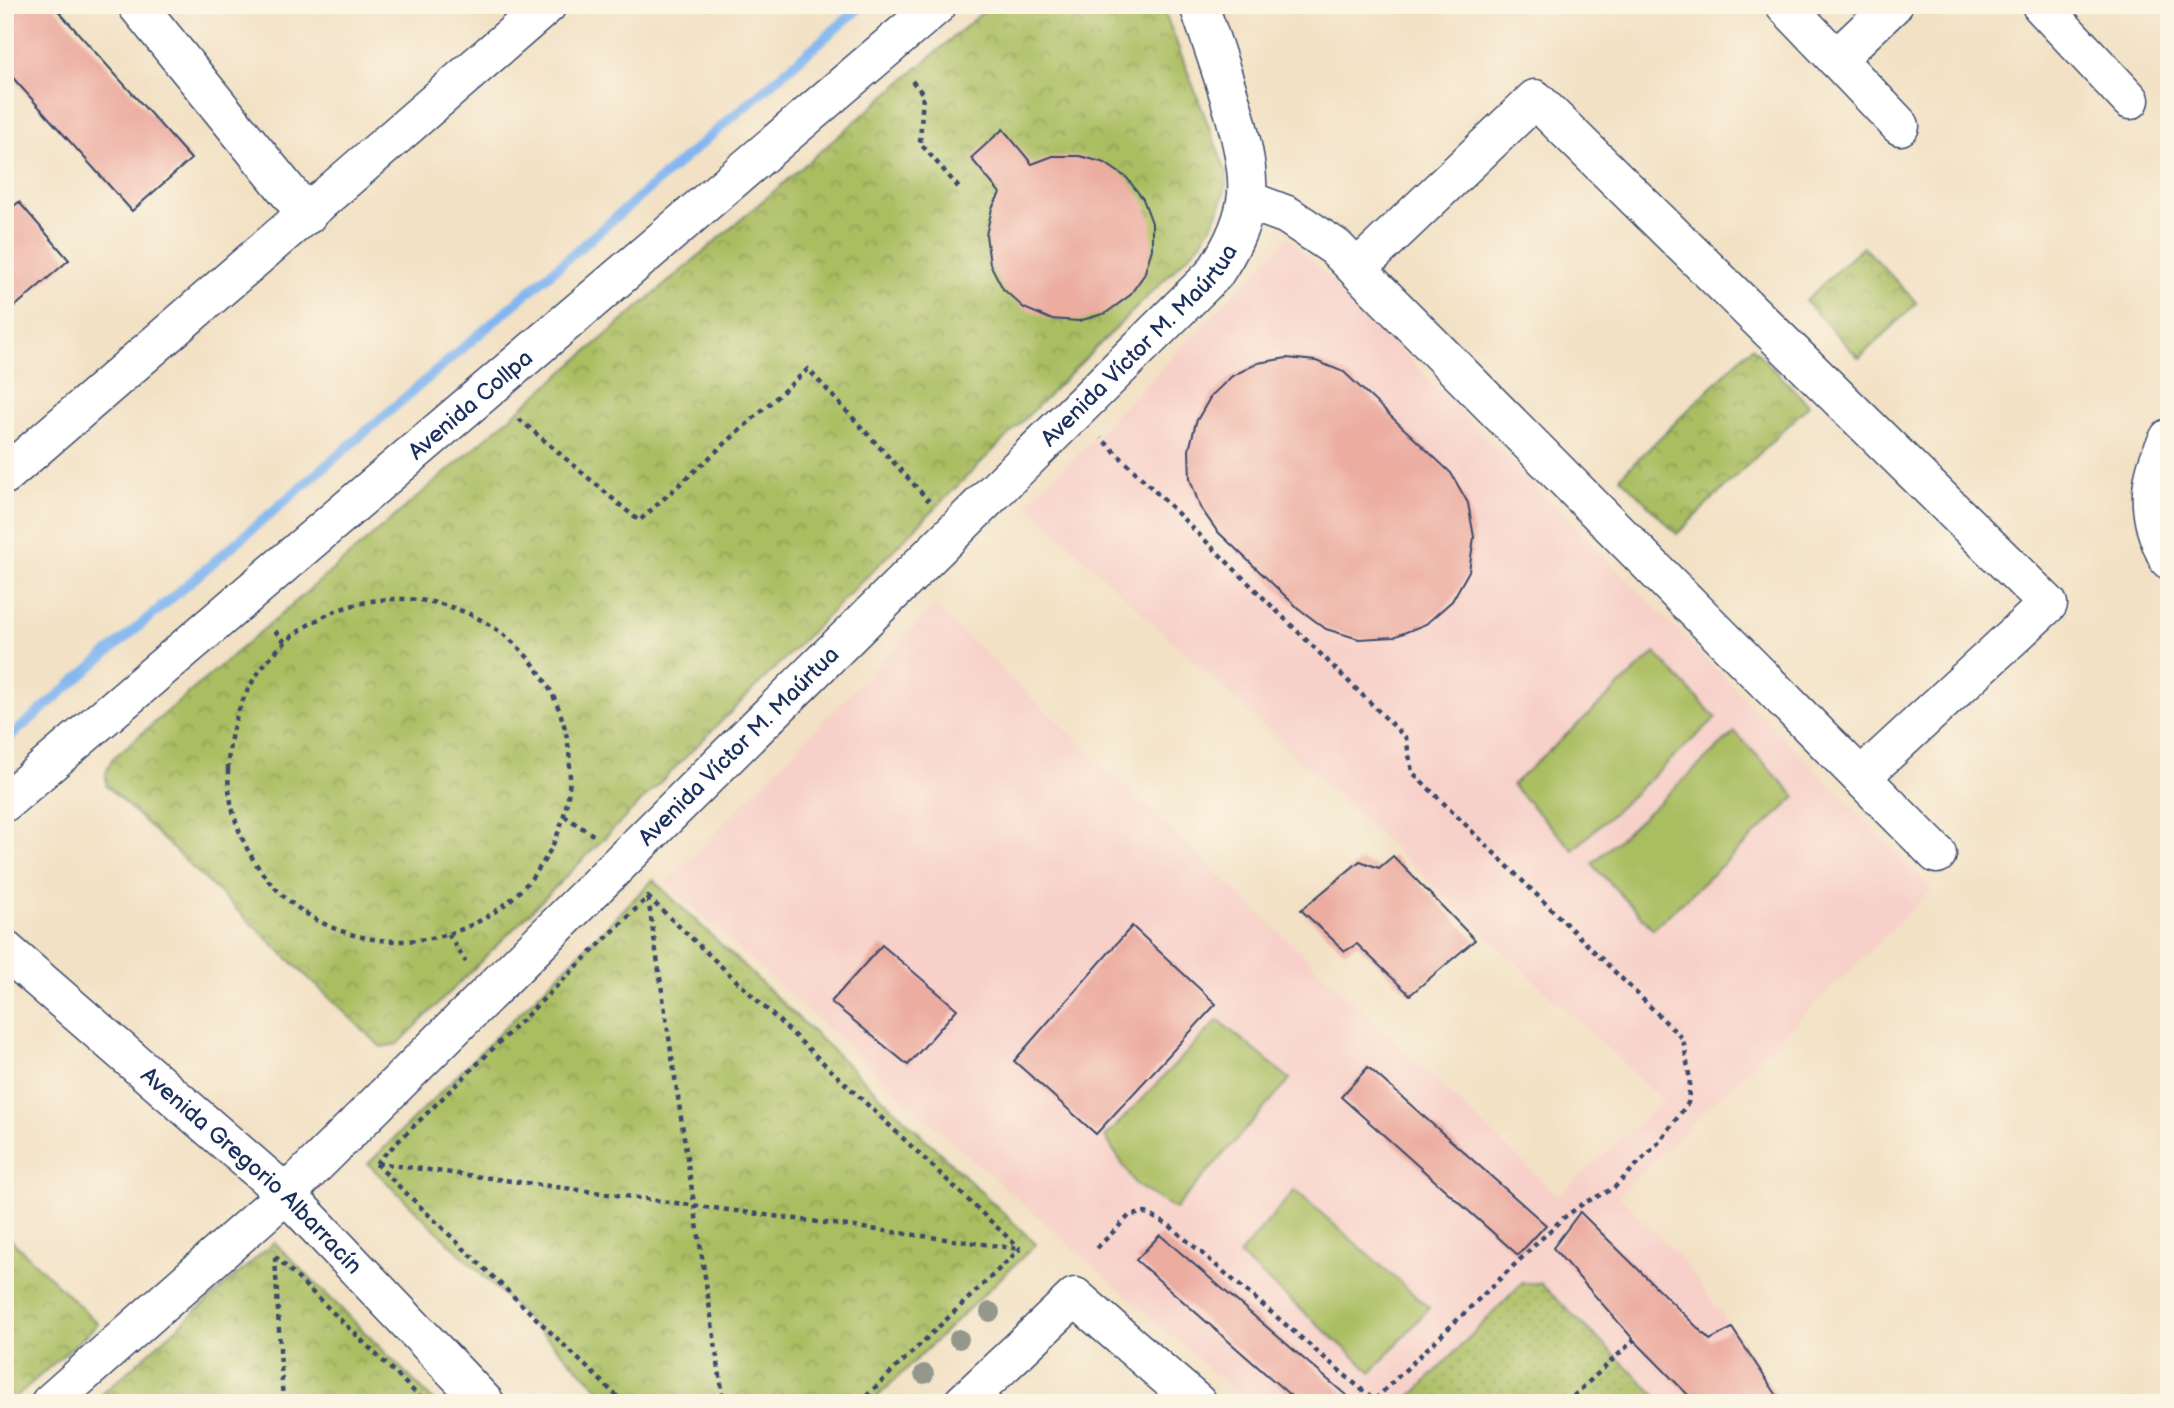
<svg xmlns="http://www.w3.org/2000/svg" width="2174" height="1408" viewBox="0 0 2174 1408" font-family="'Balsamiq Sans',sans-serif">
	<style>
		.built { fill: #f7d1c9 }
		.grass { fill: url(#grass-dots); stroke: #627660; stroke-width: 2 }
		.park { fill: url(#park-crowns); stroke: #627660; stroke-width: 2 }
		.garden { fill: #aabd61; stroke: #627660; stroke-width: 2 }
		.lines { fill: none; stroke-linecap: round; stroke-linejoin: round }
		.stream { stroke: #82b6f0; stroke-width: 10 }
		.building { fill: #ecaca0 }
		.minor-casing { stroke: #3b4a6d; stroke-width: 41 }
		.major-casing { stroke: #3b4a6d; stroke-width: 41 }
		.path { stroke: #3b4a6d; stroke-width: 4.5; stroke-dasharray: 5 5; stroke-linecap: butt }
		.minor { stroke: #fff; stroke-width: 38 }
		.major { stroke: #fff; stroke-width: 38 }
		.tree { fill: #93978c }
		.labels { text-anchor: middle; stroke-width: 5; stroke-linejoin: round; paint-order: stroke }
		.street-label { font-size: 23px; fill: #1b2f5e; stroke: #fcf5e5 }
	</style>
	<defs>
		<pattern id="grass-dots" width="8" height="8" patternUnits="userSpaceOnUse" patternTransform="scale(1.75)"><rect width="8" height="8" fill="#aabd61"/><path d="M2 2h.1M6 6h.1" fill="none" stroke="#8a9a53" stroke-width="1.8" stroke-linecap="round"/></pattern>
		<pattern id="park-crowns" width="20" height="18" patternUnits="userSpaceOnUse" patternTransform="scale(1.75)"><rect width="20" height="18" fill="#aabd61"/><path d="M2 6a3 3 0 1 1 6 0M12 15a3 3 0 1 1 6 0" fill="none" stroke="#8a9a53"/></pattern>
	</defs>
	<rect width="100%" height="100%" fill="#fcf5e5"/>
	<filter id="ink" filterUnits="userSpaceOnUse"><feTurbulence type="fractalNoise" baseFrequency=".0143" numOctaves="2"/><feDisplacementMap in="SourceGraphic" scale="14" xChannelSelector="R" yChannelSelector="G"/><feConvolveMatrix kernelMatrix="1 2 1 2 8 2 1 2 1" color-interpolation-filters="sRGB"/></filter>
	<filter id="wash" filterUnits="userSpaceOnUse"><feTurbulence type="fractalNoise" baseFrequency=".00686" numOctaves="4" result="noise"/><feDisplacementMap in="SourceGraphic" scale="28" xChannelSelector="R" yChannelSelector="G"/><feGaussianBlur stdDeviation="1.57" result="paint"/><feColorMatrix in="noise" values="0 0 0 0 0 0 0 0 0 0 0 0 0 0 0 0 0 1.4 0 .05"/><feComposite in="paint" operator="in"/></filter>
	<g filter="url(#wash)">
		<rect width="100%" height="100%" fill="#f2e1c4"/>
		<path class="built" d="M1288 237 1933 889 1619 1195 1683 1261 1732 1328 1782 1403H1248L929 1121 666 883 935 606 1558 1196 1663 1101 1026 504 1098 434Z"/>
		<path class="grass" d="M1522 1283H1540L1664 1403H1405Z"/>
		<path class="park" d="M991 5H1162L1227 174C1224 204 1216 221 1198 246L398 1044 381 1047 106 785V773L112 759Z
			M1863 246 1917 303 1859 358 1805 301Z
			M1752 347 1809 405 1677 534 1620 477Z
			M653 880 1036 1244 871 1403H614L368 1164Z
			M5 1234 98 1324 9 1403H5Z
			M274 1242 436 1403H92Z"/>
		<path class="garden" d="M1655 653 1716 718 1573 850 1512 785Z
			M1735 732 1796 797 1653 929 1592 864Z
			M1218 1020 1290 1079 1175 1209 1136 1185 1105 1137Z
			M1295 1190 1429 1308 1372 1372 1239 1255Z"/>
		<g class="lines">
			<path class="stream" d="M5 741 863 5"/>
		</g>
		<g id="blocks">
			<path class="building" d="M5 5H53L191 159 132 211 5 69Z
				M1003 129 1032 164 1053 156H1080L1105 163 1127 178 1143 199 1152 223V249L1144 275 1129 296 1106 313 1079 321 1050 319 1024 308 1003 289 990 264 986 235 992 208 1000 193 971 158Z
				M19 202 69 260 5 315V213Z
				M1287 358 1316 361 1344 372 1451 473 1468 503 1474 537 1469 571 1452 601 1426 624 1394 637 1359 639 1326 629 1298 608 1217 531 1200 507 1190 479 1189 450 1196 422 1211 396 1232 376 1258 363Z
				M1393 856 1475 940 1410 995 1357 944 1345 951 1301 910 1360 861 1379 868Z
				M1132 926 1216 1004 1096 1134 1014 1061Z
				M882 945 957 1009 908 1065 831 1002Z
				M1368 1067 1546 1225 1518 1255 1341 1097Z
				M1580 1212 1710 1340 1732 1328 1782 1403H1696L1634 1340 1553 1248Z
				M1160 1235 1355 1403H1299L1136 1260Z"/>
		</g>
	</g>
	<g filter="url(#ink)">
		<use href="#blocks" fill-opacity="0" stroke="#3b4a6d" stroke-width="2"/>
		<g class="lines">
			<defs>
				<g id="minor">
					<path d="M137 5 307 215"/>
					<path d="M1785 5 1900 126"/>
					<path d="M2041 5 2130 100"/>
					<path d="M1836 59 1893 5"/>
					<path d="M1247 200 1287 215 1335 247 1937 854"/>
					<path d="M1357 269 1535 99 2048 604 1861 777"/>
					<path d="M2169 438C2146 480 2146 517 2169 560"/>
					<path d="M5 475 547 5"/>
					<path id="s1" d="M5 950 286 1194 485 1403"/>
					<path id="s2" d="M50 1403 286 1194 1214 274C1229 251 1241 229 1246 202 1255 156 1214 52 1199 5"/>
					<path d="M963 1403 1075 1297 1197 1403"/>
				</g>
				<g id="major">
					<path id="s3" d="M5 802 937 5"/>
				</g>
			</defs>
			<use href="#minor" class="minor-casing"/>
			<use href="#major" class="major-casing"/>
			<path class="path" d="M912 81 923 94 920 143 960 189
				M519 419 639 521 808 369 929 501
				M228 770a171 171 0 1 1 342 0a171 171 0 1 1-342 0Z
				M275 631 285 642
				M564 816 596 837
				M648 898 724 1403
				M448 934 466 962
				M376 1163 648 897 1020 1249
				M377 1163 1020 1249
				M376 1164 624 1403
				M1097 1248 1130 1215 1146 1213 1170 1226 1374 1400 1562 1219 1584 1203 1614 1188 1661 1140 1688 1103 1690 1080 1683 1039 1412 772 1406 738 1101 438
				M275 1256 426 1403
				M275 1257 283 1403
				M859 1403 1020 1249
				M1566 1403 1634 1340"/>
			<use href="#minor" class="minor"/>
			<use href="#major" class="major"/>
		</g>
		<g class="tree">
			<circle cx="990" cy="1312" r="10"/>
			<circle cx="959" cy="1339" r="10"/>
			<circle cx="924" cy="1374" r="10"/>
		</g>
	</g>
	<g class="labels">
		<g class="street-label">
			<text dy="8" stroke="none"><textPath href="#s2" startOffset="1519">Avenida Víctor M. Maúrtua</textPath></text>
			<text dy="8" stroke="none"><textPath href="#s3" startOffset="612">Avenida Collpa</textPath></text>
			<text dy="8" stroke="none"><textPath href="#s2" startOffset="952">Avenida Víctor M. Maúrtua</textPath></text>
			<text dy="8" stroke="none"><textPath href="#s1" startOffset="331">Avenida Gregorio Albarracín</textPath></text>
		</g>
	</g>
	<rect width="2174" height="1408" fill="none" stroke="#fcf5e5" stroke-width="28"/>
</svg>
